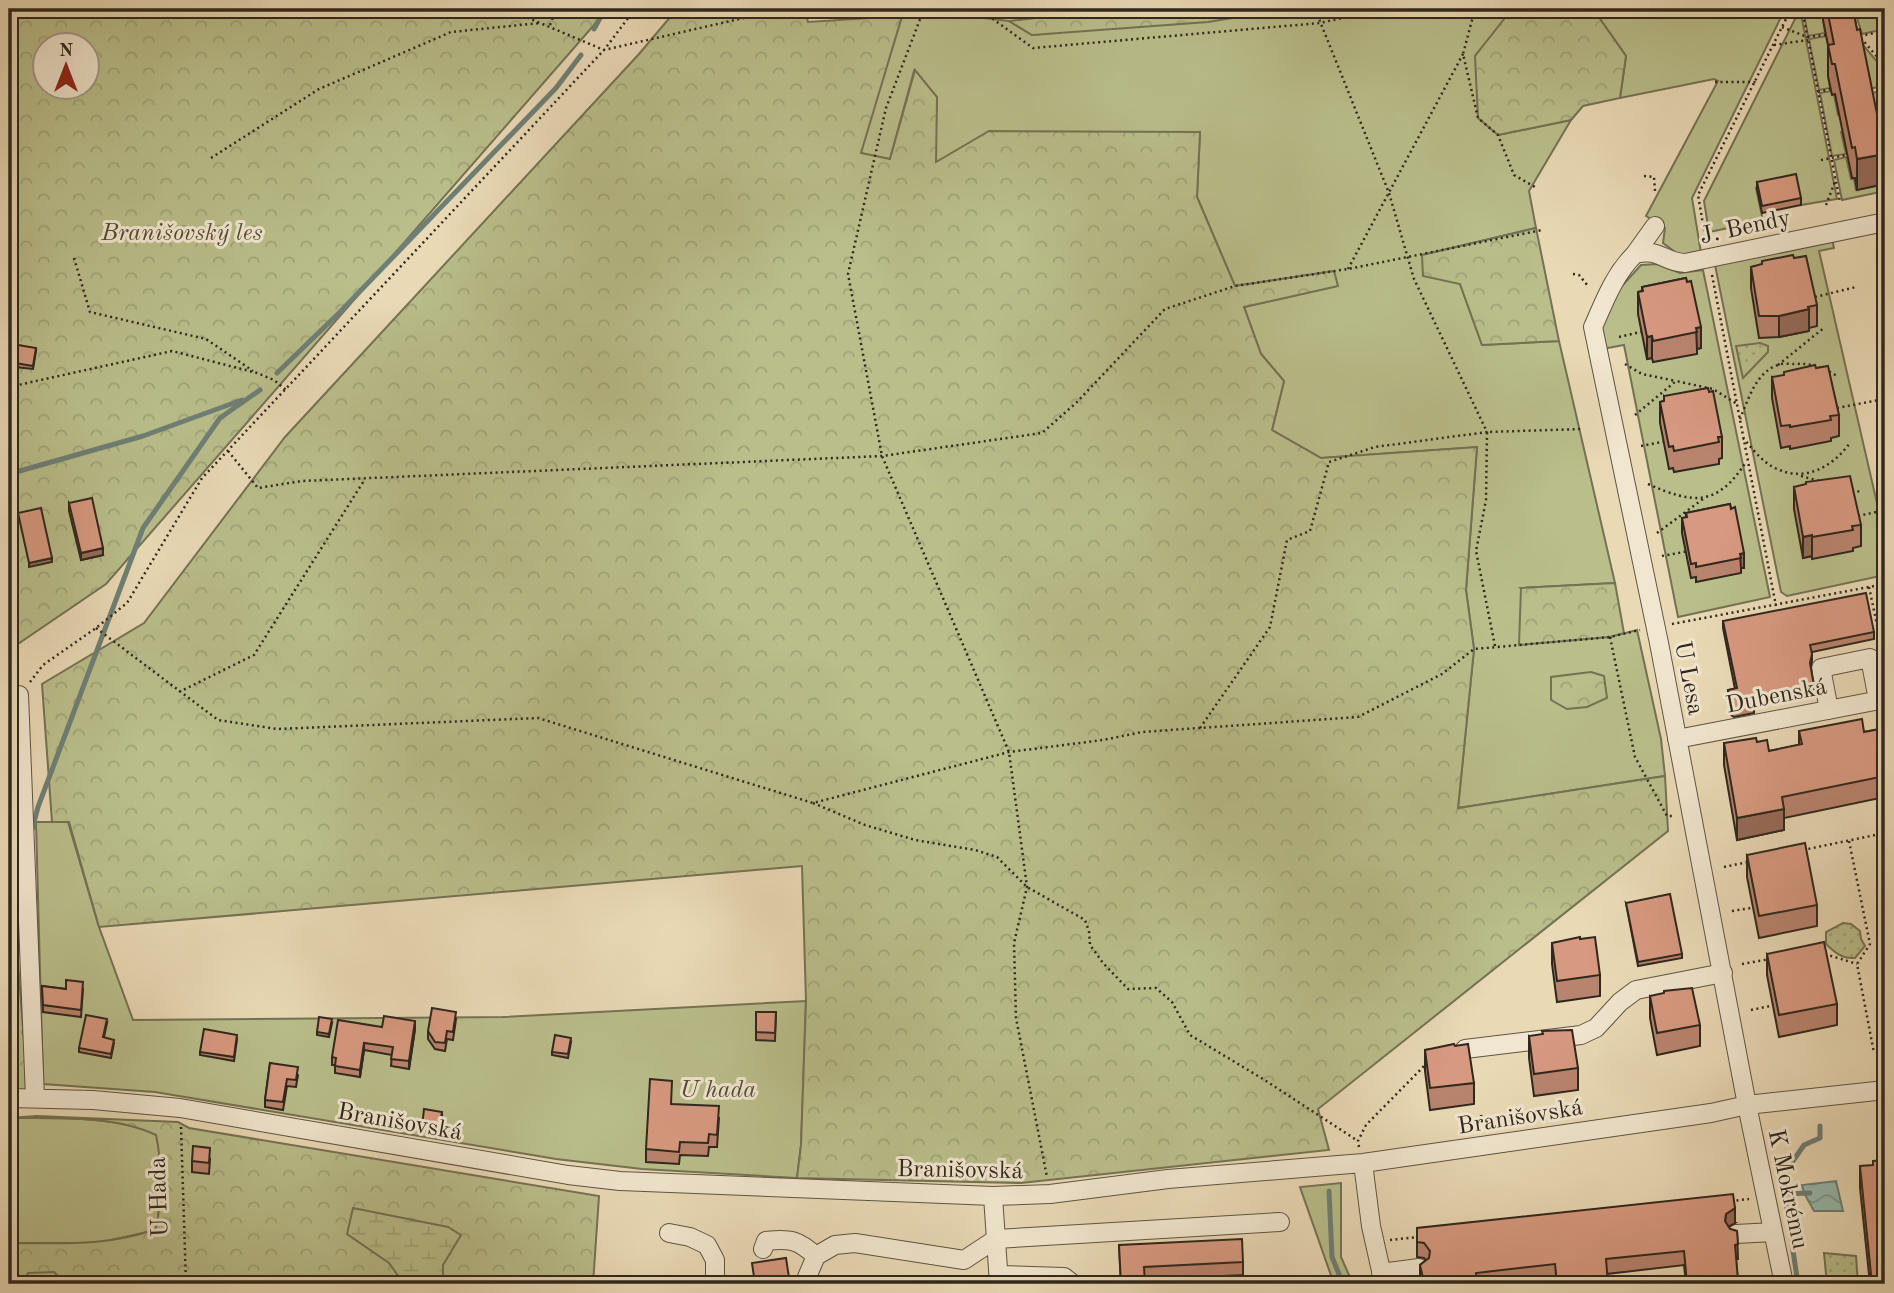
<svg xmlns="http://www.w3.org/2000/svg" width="1894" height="1293" viewBox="0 0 1894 1293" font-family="'Old Standard TT',serif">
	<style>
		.green { fill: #b9be8b; stroke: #747254; stroke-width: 2 }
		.forest { fill: url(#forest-crowns); stroke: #747254; stroke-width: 2; fill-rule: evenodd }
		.wetland { fill: url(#wetland-marsh); stroke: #747254; stroke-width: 2 }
		.park { fill: url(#park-dots); stroke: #747254; stroke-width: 2 }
		.water { fill: url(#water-waves); stroke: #6e7f75; stroke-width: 2 }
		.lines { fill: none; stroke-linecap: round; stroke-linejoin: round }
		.stream { stroke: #6e7f75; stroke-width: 5 }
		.minor-casing { stroke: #5e5443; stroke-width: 20 }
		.path { stroke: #30271d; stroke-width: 2.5; stroke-dasharray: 2 3.5; stroke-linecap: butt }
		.minor { stroke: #f1e6cf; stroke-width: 18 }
		.wall { fill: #b9846e; stroke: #30271d; stroke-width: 2 }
		.shaded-wall { fill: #966b5a; stroke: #30271d; stroke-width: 2 }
		.building { fill: #d79980; stroke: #30271d; stroke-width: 2 }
		.labels { text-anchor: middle; stroke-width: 6; stroke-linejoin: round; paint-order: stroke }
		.street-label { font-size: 24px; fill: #30271d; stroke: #f1e6cf }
		.park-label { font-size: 24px; font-style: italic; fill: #524d38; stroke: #f1e6cf }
	</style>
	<defs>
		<pattern id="forest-crowns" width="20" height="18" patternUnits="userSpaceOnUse" patternTransform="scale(1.75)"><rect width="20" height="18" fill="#b9be8b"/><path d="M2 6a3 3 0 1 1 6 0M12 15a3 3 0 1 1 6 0" fill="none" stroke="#9fa378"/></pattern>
		<pattern id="wetland-marsh" width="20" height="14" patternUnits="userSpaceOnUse" patternTransform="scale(1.75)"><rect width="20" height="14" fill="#b9be8b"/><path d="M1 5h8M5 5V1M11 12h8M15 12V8" fill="none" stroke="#9fa378"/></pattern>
		<pattern id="park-dots" width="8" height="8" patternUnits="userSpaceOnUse" patternTransform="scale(1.75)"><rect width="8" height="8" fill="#b9be8b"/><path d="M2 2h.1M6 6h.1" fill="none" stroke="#9fa378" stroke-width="1.8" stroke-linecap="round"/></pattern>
		<pattern id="water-waves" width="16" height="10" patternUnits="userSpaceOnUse" patternTransform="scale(1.75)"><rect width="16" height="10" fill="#97bab0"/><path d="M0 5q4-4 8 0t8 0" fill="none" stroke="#7c978f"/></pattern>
	</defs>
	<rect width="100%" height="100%" fill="#e9d9b5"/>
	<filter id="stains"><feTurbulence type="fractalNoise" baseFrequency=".00286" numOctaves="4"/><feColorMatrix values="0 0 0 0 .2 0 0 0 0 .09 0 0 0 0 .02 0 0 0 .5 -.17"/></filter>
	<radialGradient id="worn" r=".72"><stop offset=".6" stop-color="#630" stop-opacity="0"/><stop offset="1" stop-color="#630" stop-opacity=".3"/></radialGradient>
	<path class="green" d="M1287 9H1514L1475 56 1498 135 1571 120 1529 191 1536 228 1422 255 1460 284 1482 345 1559 341 1615 583 1521 588 1610 637 1637 630 1661 739 1665 776 1458 808 1474 649 1466 590 1477 447 1321 458 1272 430 1284 381 1261 354 1244 307 1337 286 1334 271 1235 286 1197 197 1200 132 935 163 937 97 914 71 890 159 860 153 902 16 949 14 1009 21 1032 35Z
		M1593 9H1785L1692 198 1701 253 1679 255 1663 243 1665 228 1646 216 1718 81 1714 79 1620 98 1626 56Z
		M1800 9 1837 199 1801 205 1796 182 1756 188 1763 221 1709 232 1704 201Z
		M1803 9H1827L1823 20 1825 33 1808 36Z
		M1875 15 1876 17 1885 15V29L1862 34 1857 18Z
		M1826 36 1834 74 1828 76 1830 88 1819 90 1809 39Z
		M1858 39 1885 71V86L1867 89Z
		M1885 90V136L1877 138 1868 94Z
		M1831 91 1834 95 1838 115 1842 114 1845 131 1841 132 1846 154 1832 156 1820 93Z
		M1846 157 1851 179H1854L1856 190 1885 184V191L1842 200 1834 160Z
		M1832 239 1834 248 1819 251 1885 538V575L1787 596 1781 592 1715 265Z
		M1657 264 1680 273 1703 270 1770 597 1678 617 1624 345 1602 349V317L1621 287 1641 265Z
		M36 822H68L99 927 133 1020 503 1017 806 1001 801 1145 797 1178 642 1169 556 1159 155 1092 43 1084Z
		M9 1118C55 1118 115 1115 157 1135 163 1168 162 1197 156 1230L98 1243H9Z
		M1341 1183V1257L1353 1284H1334L1300 1187Z"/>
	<path class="forest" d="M9 9H608L106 584 9 650ZM46 46H88V88H46Z
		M677 9H805L808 22 902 16 861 153 890 159 915 70 937 97 936 162 989 131 1200 132 1197 197 1235 286 1334 271 1338 286 1244 307 1261 354 1284 381 1272 430 1321 458 1477 447 1466 590 1474 649 1458 808 1665 776 1668 831 1318 1109 1329 1150 1021 1183 797 1178 801 1145 806 1001 802 866 99 927 69 822H52L42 684 144 623 285 437 639 54Z
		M1114 9H1287L1208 22 1032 35 1009 21Z
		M1512 9H1593L1626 56 1620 98 1583 106 1571 120 1498 135 1478 118 1475 56Z
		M1536 228 1559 341 1482 345 1460 284 1423 276 1422 255Z
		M1615 583 1624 633 1610 637 1519 645 1521 588Z
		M1591 672 1604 676 1607 698 1587 707 1567 709 1551 700V677Z
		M9 844 28 1094H9Z
		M37 1116 178 1122 189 1128 599 1196 593 1284H9V1243C61 1243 106 1247 156 1229 162 1197 163 1168 156 1135 115 1115 55 1118 9 1118Z"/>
	<path class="wetland" d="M353 1208 448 1227 461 1235 443 1265V1284H404L389 1263 347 1234Z
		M54 1272 66 1284H22L28 1273Z"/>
	<path class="park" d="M1760 343 1768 346V352L1743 378 1736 346Z
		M1843 923 1851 924 1860 931 1861 939 1865 946 1855 958C1842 959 1834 952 1826 944V932Z
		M1824 1253 1856 1256 1858 1284H1827Z"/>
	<path class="water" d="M1836 1181 1843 1211H1814L1804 1193 1802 1185Z"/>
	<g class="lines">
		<path class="stream" d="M594 29 605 9
			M277 373 340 312 556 88 581 55
			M9 474 143 436 242 400
			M32 830 38 807 143 528 220 418 260 390
			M9 917 19 880
			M1329 1191 1332 1257 1343 1284
			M1784 1194 1810 1193
			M1798 1284 1782 1177 1804 1145 1820 1138V1126"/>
		<defs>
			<path id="minor" d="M1635 254 1655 226
				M9 695H19L35 1098
				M1829 710 1821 668 1870 658 1878 700
				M1677 739 1885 699
				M1465 1049 1581 1035 1596 1028 1620 1002 1636 990 1723 973
				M9 1098 93 1100 180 1108 568 1175 620 1181 993 1196 1050 1194 1168 1179 1363 1163 1711 1113 1747 1105 1885 1090
				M1363 1163 1371 1226 1384 1284
				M993 1196 999 1284
				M669 1233 690 1237 707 1245 715 1260V1284
				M1736 1234 1773 1232
				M763 1249 766 1241C790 1238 798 1240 816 1256
				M1381 1273 1419 1268
				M999 1275 1064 1277 1073 1284
				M808 1284 807 1277 816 1256 835 1245 855 1243 964 1260 996 1239 1280 1222
				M1784 1284 1747 1105 1659 643 1593 327C1605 300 1614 275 1635 254 1661 248 1662 262 1685 263L1885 222"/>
		</defs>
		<use href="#minor" class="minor-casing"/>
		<path class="path" d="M507 9 604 50 761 14 819 9
			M924 9 886 108 848 274 882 456 1009 752 1027 887 1014 943 1016 1018 1047 1177
			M979 9 1033 48 1320 23 1381 9
			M1475 9 1463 54 1478 118 1498 135 1514 175 1535 187
			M1802 9 1840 202
			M550 25 556 9
			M1782 27 1807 37 1826 35
			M1860 36 1885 31
			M1861 38 1885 66
			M1774 45 1808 40
			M1715 82H1756
			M1871 90 1885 87
			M1818 92 1830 89
			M211 158 319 89 451 32 540 23
			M1821 160 1846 155
			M1644 176 1654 177 1655 191
			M1826 205 1836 179
			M1706 242 1698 195 1791 9
			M74 258 90 312 206 339 253 371
			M1348 269 1463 54
			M1573 274 1579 275 1588 286
			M1712 275 1776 606
			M1815 297 1856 287
			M1619 337 1645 331
			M1625 364 1642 374 1676 381
			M1778 365 1825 327
			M9 387 172 351 257 373 274 380 286 390
			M1837 408 1879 400
			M1635 415 1676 381 1713 389 1737 404
			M1740 419C1748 400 1756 372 1778 365 1782 363 1790 364 1795 364 1812 363 1822 367 1837 376
			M1743 438C1752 448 1762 462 1775 468 1805 483 1832 467 1850 443
			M1641 446 1667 441
			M228 451 258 488 302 481 882 456 1042 433 1076 403 1165 309 1235 286 1348 269 1542 230
			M1801 476 1819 481
			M1648 484C1693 504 1717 507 1746 462
			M1852 490 1861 492
			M1858 516 1885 510
			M1657 533 1703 499
			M1662 556 1689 551
			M1869 587 1881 644
			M1672 624 1885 584
			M96 628 218 720 277 729 538 718 813 803 1009 752 1103 740 1142 732 1358 717 1442 674 1474 649 1610 637 1640 630
			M1610 637 1635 757 1667 816H1674
			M1495 646 1476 551 1486 500 1487 432 1582 429
			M30 682 43 665 96 628 127 603 202 478 604 50 635 9
			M179 692 254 655 365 479
			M1200 728 1270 627 1287 540 1310 531 1329 462 1375 447 1487 432 1414 279 1389 193 1315 9
			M813 803 865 825 915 840 975 850 997 857 1027 887 1085 920 1089 931 1090 945 1103 963 1128 989 1156 988 1172 1002 1190 1035 1263 1079 1358 1141
			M1849 841 1870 944 1857 964 1874 1053
			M1803 850 1885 833
			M1724 867 1748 862
			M1732 911 1757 907
			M1825 954 1857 964
			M1742 964 1770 959
			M1751 1010 1775 1005
			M1528 1109 1529 1116
			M1481 1115 1482 1122
			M181 1127 186 1284
			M1359 1147 1358 1141 1366 1125 1428 1062
			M1731 1201 1749 1199
			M1390 1240 1418 1237"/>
		<use href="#minor" class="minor"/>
	</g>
	<path class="wall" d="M1823 9H1853L1857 30V190L1855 178H1852L1835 94 1832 95 1828 76V45L1823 20Z
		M1856 9H1885L1876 17 1875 11 1857 14Z
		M1757 182 1801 198V205L1762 213 1757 189Z
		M1794 258 1817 305V326L1809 328V331L1779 337 1759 338 1751 288V267Z
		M1686 278 1701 348 1697 349V354L1653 362 1652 358 1647 359 1638 314V292L1642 291V287Z
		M36 351 33 369 15 367V363Z
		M1772 377 1839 415V436L1831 438V441L1790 449V446L1781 448 1772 398Z
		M1664 396 1722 437V458L1719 459V464L1674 472 1673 468 1669 469 1660 423V402L1664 401Z
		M1794 487 1861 525V546L1853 548V551L1812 559V556L1803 558 1794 509Z
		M69 503 103 555 81 560 69 511Z
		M1730 504 1744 568H1741V573L1696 582V577L1691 578 1682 533V518H1686V513Z
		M1723 621 1874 632V639L1812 652V661L1811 667 1814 694 1754 706V713L1734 717 1731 715 1728 698V690L1735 689 1723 628Z
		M1885 728V797L1784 818V830L1737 840 1724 765V743L1757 742 1769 751 1799 745V731L1864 732Z
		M1747 855 1817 905V926L1759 938 1747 877Z
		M1626 903 1682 954V958L1638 966Z
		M1580 939 1600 975V996L1557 1002 1552 964V943Z
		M1767 954 1837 1004V1025L1779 1037 1767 975Z
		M42 986 66 989H83L81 1017 43 1012Z
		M1650 996 1700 1025V1046L1657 1055 1650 1018Z
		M756 1012H776L775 1041 756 1040Z
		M456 1019 453 1040 447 1039 445 1051 435 1049 428 1039V1031Z
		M107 1023 104 1037 114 1043 111 1058 79 1052V1048Z
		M332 1023 329 1037 317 1035V1032Z
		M382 1027 415 1029 409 1069 391 1066 392 1055 364 1050 360 1077 335 1073V1065H332V1057Z
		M1529 1036 1578 1068V1090L1534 1096 1529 1058Z
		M237 1039 234 1061 200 1055V1052Z
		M571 1042 568 1058 552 1055V1052Z
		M1455 1046 1474 1083V1104L1430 1110 1425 1071V1050Z
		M270 1063 298 1075 296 1087 287 1086 283 1110 265 1107V1100Z
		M671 1104 719 1118 717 1147H709L708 1156 680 1155 679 1164 646 1162V1149Z
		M442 1115 439 1133 422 1130V1127Z
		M210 1159 209 1174 192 1172V1161Z
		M1860 1166 1885 1284H1870L1860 1188Z
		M1735 1223 1729 1227 1730 1229 1737 1231 1738 1259H1736L1738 1284H1686L1684 1265 1607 1274 1608 1284H1555V1279L1507 1284H1421L1420 1279V1265L1426 1260 1424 1258 1417 1257V1228Z
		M1119 1245 1243 1262V1275L1145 1280V1284H1121Z"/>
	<path class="shaded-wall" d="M1876 9H1885V14L1876 17Z
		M1885 154V184L1857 190V159Z
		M1809 309V331L1779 337V316Z
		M1701 327V348L1697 349 1696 328Z
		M1652 336V358L1647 359V337Z
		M1812 535V556L1803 558V537Z
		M103 548V555L81 560V553Z
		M1744 553V568H1741L1740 554Z
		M52 558V562L29 567V563Z
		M1814 686V694L1754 706 1753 699Z
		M1784 809V830L1737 840V818Z
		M415 1021V1029L409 1069V1061Z
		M364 1043V1050L360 1077V1070Z
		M1735 1208V1223L1726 1228 1725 1221 1726 1214Z"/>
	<path class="building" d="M1827 9H1853L1857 30 1860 29 1885 154 1857 159 1855 147 1852 148 1835 64H1832L1828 45 1834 44Z
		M1796 174 1801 198 1762 206 1757 182Z
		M1793 255 1794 258 1806 256 1817 305 1808 307 1809 309 1779 316H1759L1751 267 1762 264V261Z
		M1686 278 1687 282 1691 281 1701 327 1696 328 1697 332 1653 341 1652 336 1647 337 1638 292 1643 291 1642 287Z
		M18 345 36 348 33 366 15 363Z
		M1815 365 1816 368 1828 366 1839 415 1830 416 1831 420 1790 427V425L1781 426 1772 377 1784 375V372Z
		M1708 388 1709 392 1713 391 1722 437H1718L1719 442 1674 451 1673 446 1669 447 1660 402 1664 401V396Z
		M1850 476 1861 525 1852 526 1853 530 1812 537V535L1803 537 1794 487 1806 484V482Z
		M92 498 103 548 81 553 69 503Z
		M1730 504 1731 509 1735 507 1744 553 1740 554 1741 558 1696 567V563L1691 564 1682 518 1687 517 1686 513Z
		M41 508 52 558 29 563 18 513Z
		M1866 593 1874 632 1810 645 1812 654 1810 663 1814 686 1753 699 1754 705 1734 709 1731 707 1728 690 1737 688 1723 621Z
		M1862 719 1864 732 1885 728V776L1782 797 1784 809 1737 818 1724 743 1756 738 1757 742 1767 740 1769 751 1802 744 1799 731Z
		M1805 843 1817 905 1759 916 1747 855Z
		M1670 894 1682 954 1638 962 1626 903Z
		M1580 937V939L1595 937 1600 975 1557 981 1552 943Z
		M1824 942 1837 1004 1779 1015 1767 954Z
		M66 980 83 982 81 1010 43 1005 42 986 66 989Z
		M1692 988 1700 1025 1657 1033 1650 996 1664 993V991Z
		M432 1008 456 1012 453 1032 447 1031 445 1043 435 1042 428 1031Z
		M756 1012H776L775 1033 756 1032Z
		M86 1015 107 1019 103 1037 114 1040 111 1054 79 1048Z
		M384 1016 415 1021 409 1061 391 1059 393 1047 364 1043 360 1070 335 1066 336 1058 332 1057 338 1020 382 1027Z
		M319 1017 332 1019 329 1034 317 1032Z
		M204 1029 237 1035 234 1057 200 1052Z
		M1572 1030 1578 1068 1534 1074 1529 1036 1543 1034 1542 1031Z
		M555 1035 571 1038 568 1054 552 1052Z
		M1454 1044 1455 1046 1468 1044 1474 1083 1430 1088 1425 1050Z
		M270 1063 298 1067 296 1080 287 1079 283 1102 265 1100Z
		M650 1079 672 1081 671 1104 719 1106 717 1135 709 1134 708 1143 680 1142 679 1152 646 1149Z
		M424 1109 442 1112 439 1129 422 1127Z
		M193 1146 210 1148 209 1163 192 1161Z
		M1885 1160V1284H1872L1860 1166 1873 1165V1161Z
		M1733 1194 1735 1208 1726 1214 1725 1221 1730 1229 1737 1231 1738 1244 1735 1245 1738 1280 1687 1283 1684 1251 1606 1259 1608 1284H1557L1555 1264 1476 1273 1478 1284H1426L1425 1278H1423L1420 1265 1429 1258 1430 1251 1424 1243 1417 1242V1228Z
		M1242 1239 1243 1262 1144 1267 1145 1284H1121L1119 1245Z
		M786 1258 790 1284H755L752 1263Z"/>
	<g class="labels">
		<g class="street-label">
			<text transform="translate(1745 226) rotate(-12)" y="8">J. Bendy</text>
			<text transform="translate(1690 678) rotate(79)" y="8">U Lesa</text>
			<text transform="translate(1776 695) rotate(-11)" y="8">Dubenská</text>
			<text transform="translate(1520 1116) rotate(-9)" y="8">Branišovská</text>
			<text transform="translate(400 1121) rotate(10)" y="8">Branišovská</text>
			<text transform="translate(960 1169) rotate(1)" y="8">Branišovská</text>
			<text transform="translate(1789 1189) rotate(78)" y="8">K Mokrému</text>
			<text transform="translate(158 1197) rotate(-92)" y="8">U Hada</text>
		</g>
		<g class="park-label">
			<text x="182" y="240">Branišovský les</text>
			<text x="718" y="1097">U hada</text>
		</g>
	</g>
	<rect width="1894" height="1293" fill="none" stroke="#e9d9b5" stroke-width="35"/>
	<rect x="10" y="10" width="1873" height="1272" fill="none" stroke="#30271d" stroke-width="3.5"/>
	<rect x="18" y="18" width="1859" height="1258" fill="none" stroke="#30271d" stroke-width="2"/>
	<g transform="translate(66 66)"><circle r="33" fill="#f1e6cf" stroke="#a49a88" stroke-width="2"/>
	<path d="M0-5L12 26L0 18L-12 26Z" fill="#8f2418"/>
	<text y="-10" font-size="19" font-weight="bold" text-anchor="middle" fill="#30271d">N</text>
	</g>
	<rect width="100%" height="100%" filter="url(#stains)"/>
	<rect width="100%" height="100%" fill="url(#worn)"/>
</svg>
